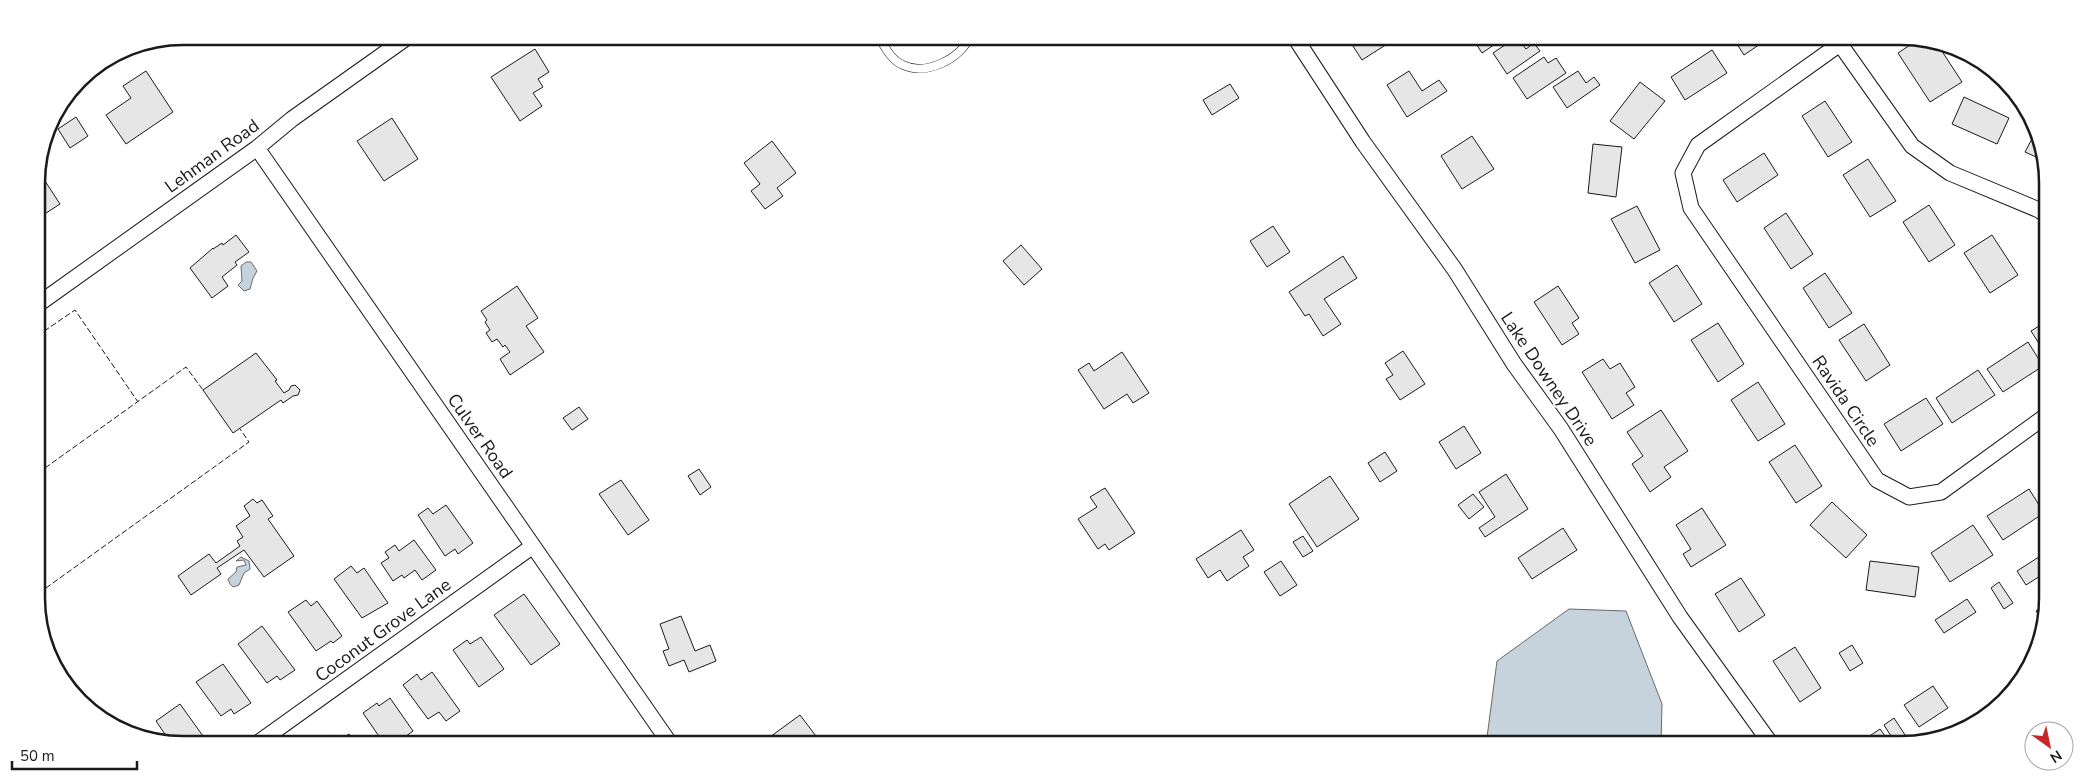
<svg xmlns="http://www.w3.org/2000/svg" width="2084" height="781" viewBox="0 0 2084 781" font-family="'Nunito Sans',sans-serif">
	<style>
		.water { fill: #c6d2dc; stroke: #6a6a6a }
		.building { fill: #e6e6e6; stroke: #1a1a1a }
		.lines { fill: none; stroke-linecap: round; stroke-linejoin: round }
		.service-casing { stroke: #1a1a1a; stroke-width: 9 }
		.minor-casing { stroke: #1a1a1a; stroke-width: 17 }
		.service { stroke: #fff; stroke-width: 8 }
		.minor { stroke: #fff; stroke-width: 15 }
		.fence { stroke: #1a1a1a; stroke-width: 1; stroke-dasharray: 6 2.5; stroke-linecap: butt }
		.labels { text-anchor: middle; stroke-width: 4; stroke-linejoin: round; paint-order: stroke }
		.street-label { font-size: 18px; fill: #1a1a1a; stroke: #fff }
		.rim { fill: none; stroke: #1a1a1a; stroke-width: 2.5 }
	</style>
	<rect width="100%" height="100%" fill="#fff"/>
	<path class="water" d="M246 262H251L257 271 253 278 250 289 244 291 238 285 242 281 241 266Z
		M241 557 249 561 250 569 244 573 239 585 233 587 230 584 228 579 236 572 237 567 246 565 244 560 236 561Z
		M1569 609 1626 611 1662 704 1661 744 1486 745 1497 661Z"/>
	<path class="building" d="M1354 36H1393L1395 39 1362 60 1349 40Z
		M1471 36H1507L1482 53Z
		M1732 36H1772L1744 55Z
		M1517 37 1526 49 1534 43 1540 51 1507 74 1493 53Z
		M1919 39 1936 42 1962 82 1930 102 1898 53Z
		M535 49 549 72 538 79 543 87 533 93 542 106 520 121 491 77Z
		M1712 50 1727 73 1685 100 1671 77Z
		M1544 57 1548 63 1556 58 1566 73 1527 99 1513 78Z
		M146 71 173 112 126 144 106 115 131 98 123 86Z
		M1409 71 1422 91 1439 80 1447 91 1407 117 1387 85Z
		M1578 71 1586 83 1594 77 1600 85 1567 108 1553 87Z
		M1640 82 1665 101 1634 139 1610 121Z
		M1230 84 1239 98 1212 115 1203 100Z
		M1964 97 2009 118 1997 144 1952 124Z
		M1825 101 1852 142 1828 157 1802 116Z
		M76 117 88 136 70 148 58 129Z
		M392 118 418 159 384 181 357 141Z
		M2034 135 2045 161 2025 152Z
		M1472 136 1494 169 1462 189 1441 156Z
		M772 141 796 173 777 188 783 196 765 209 751 191 760 184 744 163Z
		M1593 144 1622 147 1616 197 1588 193Z
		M1764 153 1778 175 1737 202 1723 180Z
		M1868 159 1896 201 1870 217 1843 175Z
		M45 181 60 204 37 219V187Z
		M1929 205 1955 245 1929 262 1903 222Z
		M1637 206 1660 250 1635 263 1611 219Z
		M1786 213 1813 254 1791 269 1764 228Z
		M1273 226 1290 252 1267 267 1250 241Z
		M236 235 249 252 235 262 237 265 222 277 228 286 212 298 190 268 213 248V249L222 243 223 245Z
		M1992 235 2018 275 1990 293 1964 253Z
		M1021 245 1042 269 1024 285 1003 261Z
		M1343 256 1357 278 1324 299 1341 324 1323 336 1309 314 1305 316 1289 292Z
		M1677 265 1702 304 1674 322 1649 283Z
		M1825 273 1852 313 1829 328 1803 288Z
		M517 286 538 318 526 326 544 352 510 375 500 359 510 352 505 345 503 347 497 339 492 342 486 333 490 330 485 322 487 320 481 311Z
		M1558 286 1579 318 1572 323 1579 334 1562 345 1534 302Z
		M2047 321V356L2031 331Z
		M1718 323 1744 364 1718 382 1691 340Z
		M1864 324 1890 365 1866 381 1839 340Z
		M2028 342 2043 366 2003 392 1987 369Z
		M1403 351 1425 384 1400 400 1386 379 1393 375 1385 363Z
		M1122 352 1149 393 1133 403 1127 394 1104 409 1078 370 1089 363 1094 371Z
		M256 353 277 380 275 381 284 393 289 390 291 386 295 385 300 390 298 395 293 396 283 403 281 400 233 433 203 390Z
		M1603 359 1610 369 1620 363 1635 387 1626 393 1634 405 1612 419 1582 372Z
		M1978 370 1995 395 1952 423 1936 398Z
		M1758 382 1785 424 1758 441 1731 400Z
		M1926 398 1943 424 1901 451 1884 424Z
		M579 407 588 419 572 430 563 418Z
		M1661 410 1688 451 1664 467 1671 477 1650 492 1632 464 1643 456 1627 432Z
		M1464 426 1481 453 1456 469 1439 442Z
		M1795 445 1822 486 1796 503 1769 462Z
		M1385 452 1397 471 1380 482 1368 463Z
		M699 469 711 487 700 495 688 476Z
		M1506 474 1528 509 1485 537 1479 528 1495 517 1479 492Z
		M1330 476 1359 519 1317 547 1289 504Z
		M621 480 649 520 628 535 599 494Z
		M1105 488 1135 533 1109 550 1105 544 1098 549 1078 519 1097 507 1090 497Z
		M2029 489 2044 513 2003 540 1987 516Z
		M1473 494 1484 507 1469 519 1458 505Z
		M253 499 257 503 262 500 273 516 268 519 294 556 264 577 244 550 217 568 221 574 191 595 178 576 209 554 216 563 240 546 237 541 243 537 236 526 250 516 244 506Z
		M1832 502 1867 535 1846 558 1810 525Z
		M446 505 473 543 458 554 455 549 445 556 418 515 428 508 433 514Z
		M1702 508 1726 545 1691 567 1683 554 1691 549 1676 525Z
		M1973 525 1993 555 1950 582 1931 553Z
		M1563 528 1577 550 1532 579 1518 558Z
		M1241 530 1254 550 1243 557 1249 566 1227 581 1220 570 1208 578 1196 559Z
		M1303 536 1313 551 1303 557 1293 542Z
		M414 540 436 570 422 580 415 570 404 578 402 575 393 581 381 563 389 558 385 552 395 545 399 551Z
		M2042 555 2048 564V571L2026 585 2017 571Z
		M1281 561 1297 585 1280 596 1264 572Z
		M1870 561 1919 567 1915 597 1866 590Z
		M351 566 357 573 364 568 388 603 362 618 334 579Z
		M1741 578 1765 615 1739 632 1715 594Z
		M1999 582 2013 603 2004 609 1991 588Z
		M524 594 560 644 531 665 494 615Z
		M1967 599 1976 612 1944 633 1935 620Z
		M306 600 311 606 317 601 342 636 333 643 331 641 316 651 288 612Z
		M2047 604 2044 623 2036 611Z
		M681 616 695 651 710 645 716 661 689 672 684 660 669 666 663 651 669 649 660 624Z
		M262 626 295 670 280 680 277 676 267 683 238 644Z
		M481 637 504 669 479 687 453 650 467 640 470 644Z
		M1852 645 1863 663 1850 671 1839 653Z
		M1795 647 1821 688 1800 702 1773 661Z
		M223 664 251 703 234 714 231 709 221 716 196 682Z
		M432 672 460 711 446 721 439 712 428 719 403 685 417 674 421 680Z
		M1933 686 1948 708 1919 727 1904 705Z
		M390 698 413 731 394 745H385L363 713 377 703 379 706Z
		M180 704 203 736 190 745 184 741 179 744 171 743 156 721Z
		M800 715 816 736 804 745H759Z
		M1894 718 1911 744H1896L1884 725Z
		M1880 729 1891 744H1873L1868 737Z
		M349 734 356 745H319L333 735 338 741Z"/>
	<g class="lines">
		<defs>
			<path id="service" d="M878 36C885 47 891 60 903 65 926 76 961 59 970 36"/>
			<path id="minor" d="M1294 36 1363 142 1455 270 1514 364 1561 429 1680 617 1771 744
				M1851 36 1698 145 1683 173 1691 208 1877 480 1909 497 1941 492 2047 415
				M1840 44 1912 146 1950 173 2039 210 2047 216
				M257 148 671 745
				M37 305 257 148 292 119 409 36
				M255 745 533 546"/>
		</defs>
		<use href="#service" class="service-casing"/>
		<use href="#minor" class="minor-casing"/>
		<use href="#service" class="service"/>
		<use href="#minor" class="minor"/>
		<path class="fence" d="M37 336 75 310 138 402
			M38 473 186 367 203 390
			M39 593 249 442 240 429"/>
	</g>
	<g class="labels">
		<g class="street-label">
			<text transform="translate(212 156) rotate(-36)" y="6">Lehman Road</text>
			<text transform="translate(1549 379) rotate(56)" y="6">Lake Downey Drive</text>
			<text transform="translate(1846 401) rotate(56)" y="6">Ravida Circle</text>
			<text transform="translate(480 436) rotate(55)" y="6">Culver Road</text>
			<text transform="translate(383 630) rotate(-36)" y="6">Coconut Grove Lane</text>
		</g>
	</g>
	<path d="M0 0H2084V781H0ZM183 45H1901A138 138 0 0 1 2039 183V598A138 138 0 0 1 1901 736H183A138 138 0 0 1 45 598V183A138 138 0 0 1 183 45Z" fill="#fff" fill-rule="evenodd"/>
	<path class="rim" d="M183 45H1901A138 138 0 0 1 2039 183V598A138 138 0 0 1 1901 736H183A138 138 0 0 1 45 598V183A138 138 0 0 1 183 45Z"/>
	<g transform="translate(2049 746) rotate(147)"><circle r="24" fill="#ffffff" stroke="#a3a3a3"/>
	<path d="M0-4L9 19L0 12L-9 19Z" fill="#c62828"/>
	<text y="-8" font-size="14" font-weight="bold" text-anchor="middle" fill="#1a1a1a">N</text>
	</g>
	<path d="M12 761v8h125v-8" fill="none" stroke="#1a1a1a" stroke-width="2.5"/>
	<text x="20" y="761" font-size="15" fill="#1a1a1a" stroke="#ffffff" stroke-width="4" paint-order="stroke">50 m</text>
</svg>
